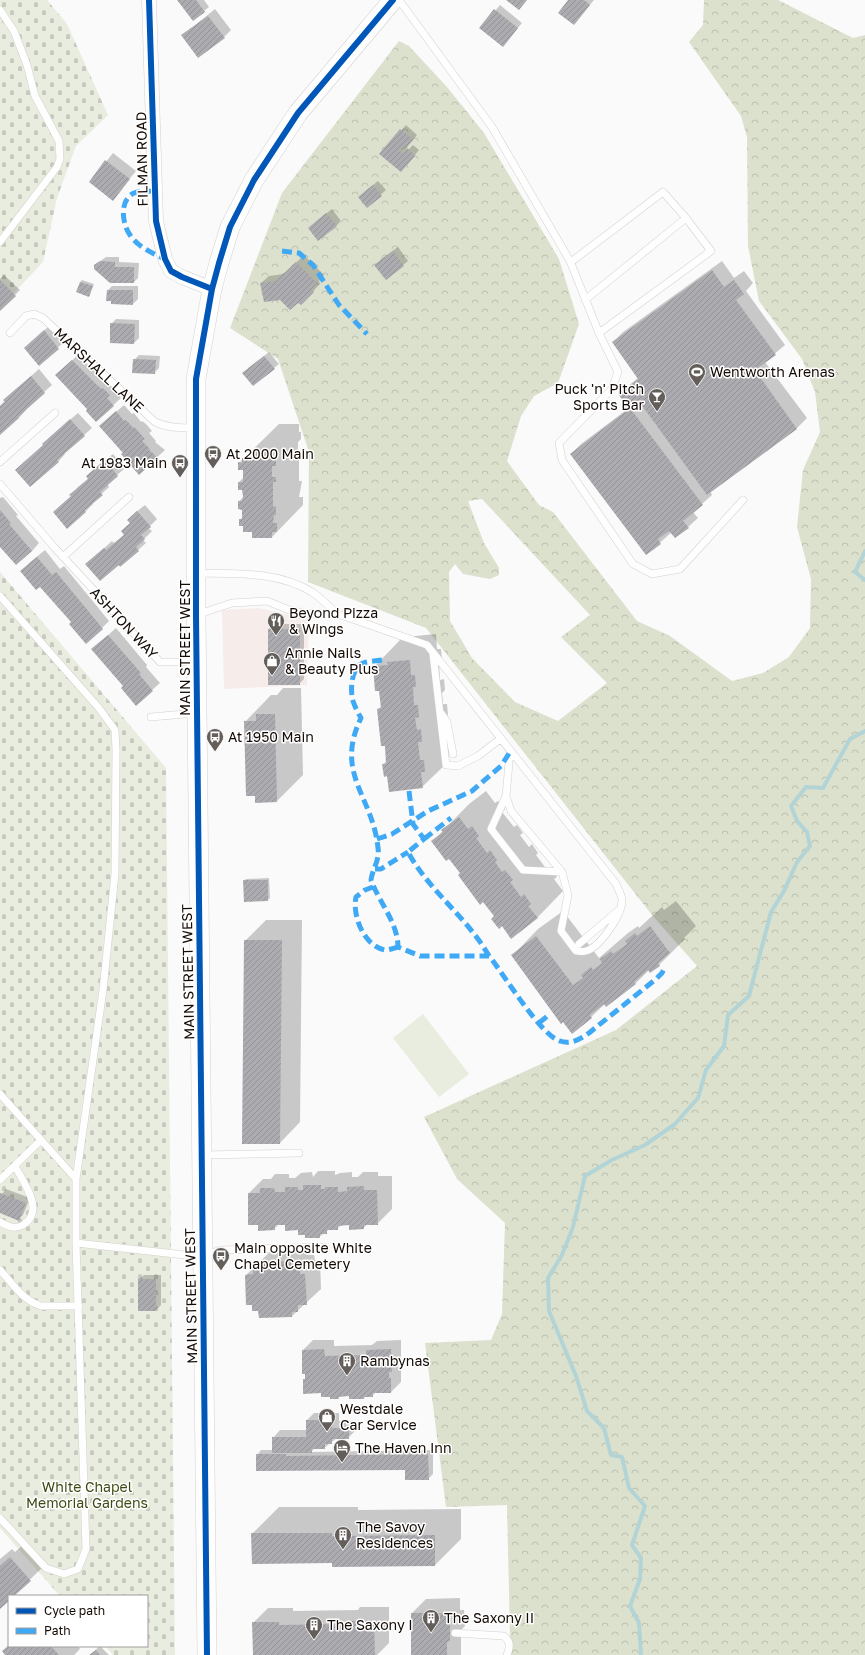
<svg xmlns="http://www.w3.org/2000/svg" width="865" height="1655" viewBox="0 0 865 1655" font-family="'Golos Text',sans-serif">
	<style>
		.commercial { fill: #f6edeb }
		.forest { fill: url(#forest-crowns); fill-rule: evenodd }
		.cemetery { fill: url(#cemetery-stones) }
		.garden { fill: #e9eddf }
		.shadow { fill: #0003 }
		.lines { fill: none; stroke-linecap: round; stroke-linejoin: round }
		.stream { stroke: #b3d4d6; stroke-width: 4 }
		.building { fill: url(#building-hatch) }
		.lane-casing { stroke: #d5d0cc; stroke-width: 8 }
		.street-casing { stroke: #d5d0cc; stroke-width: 15 }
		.secondary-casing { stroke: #d5d0cc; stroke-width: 20 }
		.lane { stroke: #fefefe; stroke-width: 7 }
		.street { stroke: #fefefe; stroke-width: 14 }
		.secondary { stroke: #fefefe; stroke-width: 19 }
		.quiet { stroke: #3fa9f5; stroke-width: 5; stroke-dasharray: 10 5; stroke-linecap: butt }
		.cycleway-casing { stroke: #fff; stroke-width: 8 }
		.cycleway { stroke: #0057b8; stroke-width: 6 }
		.labels { text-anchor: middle; stroke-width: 3; stroke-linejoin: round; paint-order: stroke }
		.street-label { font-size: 14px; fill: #140a04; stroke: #fff }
		.poi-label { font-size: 14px; fill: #140a04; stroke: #fff; text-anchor: start }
		.park-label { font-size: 14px; fill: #3e4a13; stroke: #fff }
	</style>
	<defs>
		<pattern id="forest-crowns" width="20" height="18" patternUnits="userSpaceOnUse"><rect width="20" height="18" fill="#dbe1cd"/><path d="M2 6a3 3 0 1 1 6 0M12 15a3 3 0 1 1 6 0" fill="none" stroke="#bbc0ae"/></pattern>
		<pattern id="cemetery-stones" width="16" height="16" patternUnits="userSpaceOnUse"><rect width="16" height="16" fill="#e9eddf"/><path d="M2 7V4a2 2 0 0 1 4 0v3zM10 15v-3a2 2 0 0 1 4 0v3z" fill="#c7cabe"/></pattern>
		<pattern id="building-hatch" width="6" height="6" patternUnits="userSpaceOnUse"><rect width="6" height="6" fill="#acabb0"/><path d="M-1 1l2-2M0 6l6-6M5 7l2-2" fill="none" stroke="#939296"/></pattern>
	</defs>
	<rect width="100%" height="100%" fill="#fafafa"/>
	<path class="commercial" d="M259 608 309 620 307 685 224 689 222 610Z"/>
	<path class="forest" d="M704 0H778L853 38 865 35V1655H505L510 1636 507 1505 446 1507 425 1343 491 1340 502 1314 505 1223 457 1179 424 1117 616 1030 697 966 652 915 426 628 308 582 309 452 278 359 230 328 282 193 399 41 409 46 447 87 484 133 559 259 579 324 558 383 534 396 521 416 507 461 539 505 553 512 637 621 670 636 732 681 763 673 789 657 810 628 811 579 797 527 803 470 820 432 815 392 802 359 759 301 748 246 747 137 741 116 689 42 703 25ZM482 499 590 615 561 637 607 683 558 721 515 702 472 658 450 621 449 572 455 564 463 574 490 579 499 575V568L484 543 468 501Z"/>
	<path class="cemetery" d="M0 0H47L67 24 108 115 76 146 57 198 43 262 0 308Z
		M0 572 166 768 175 1655H113L105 1646H147V1596H60L0 1528Z"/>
	<path class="garden" d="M423 1014 469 1074 439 1097 393 1038Z"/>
	<path class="shadow" d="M178 0H204L209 7 204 11Z
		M570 0H594L574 24Z
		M500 5 522 23 507 41 481 28Z
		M215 9 231 30 224 37 183 35Z
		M406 125 417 135 406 148 408 150 413 145 419 150 406 166 380 154Z
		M113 153 136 171 113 199 90 182Z
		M378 181 386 190 367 207 364 192Z
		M332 209 341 221 336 226 314 223Z
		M398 247 408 261 386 279 380 260Z
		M304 255 324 275 319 281 320 284 301 304 297 301 280 299 261 283 269 276 284 274Z
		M106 257H119V262L139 263 138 278 134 282 95 265Z
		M722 261 734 278 744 271 753 283 746 291 785 345 765 362 807 418 797 428 710 491 712 495 693 512 698 518 688 527 672 532 647 554 571 454 581 444 629 408 619 394 639 377 613 342 623 332Z
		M4 275 20 290 0 310V279Z
		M82 280 94 284 89 296 80 282Z
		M112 286H138V299L133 304 112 300 108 290Z
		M116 319 139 320V338L134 343 111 324Z
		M49 326 63 343 39 364 25 348Z
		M269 352 279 364 274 368H248Z
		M80 353 117 387 114 390 121 398 96 421 64 368Z
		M139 355 160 356 159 368 154 373 134 360Z
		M39 369 52 385 25 409 26 410 19 418 0 433V406L12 393Z
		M124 405 132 414 134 413 141 422 142 421 146 424 152 431 149 433 156 441 155 442 165 450 139 474 124 453 108 419Z
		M78 413 92 428 64 453 65 454 58 462 44 445 50 437Z
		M279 424H299V432H301V439L298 442V451H302V454L299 457V481H302L299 497H303V505L272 537 253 531 244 525 240 520 243 517V509L239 501 244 497 243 489 239 482 244 477V469L239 463Z
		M113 454 125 468 107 484 109 487 92 503 93 504 86 511 72 496 78 487 89 478 94 469Z
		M3 497 18 515 16 516 39 543 32 551 0 545V498Z
		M145 505 157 519 148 528 152 531 143 540 146 543 120 566 119 564 94 557 112 541 114 543 125 534 122 531 131 522 136 512Z
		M45 550 60 569 64 566 109 621 102 628 72 622 28 564Z
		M273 624H304V679L299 684 269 629Z
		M116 628 147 665 146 667 160 683 152 690 124 686 93 649Z
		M436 634 437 649H441L442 660 439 663 440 680 444 679 445 690 442 693 443 704H447L448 715 444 718 451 745 448 748 449 761 422 787 388 775 383 764 387 761 386 745 378 709 382 706 380 690 374 667 400 640 411 639 415 636Z
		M283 688H301L303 775 277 801 245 722 271 695H277Z
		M486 791 495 803 498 801 505 809 502 812 514 827 517 825 523 833 520 835 529 847 532 844 538 853 536 855 548 871 551 869 557 877 554 879 563 891 537 918 495 916 450 857 433 841 469 804Z
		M269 878 270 898 268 900 244 881 246 879Z
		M676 901 696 926 684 938 685 939 659 965 649 970 635 984 605 1004 591 1017 512 956 538 929 563 911 599 958 628 933 638 926 639 928 662 907 664 910Z
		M266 920H302L300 1122 280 1143 245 941Z
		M318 1171H335V1175L340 1173 352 1172V1177H358L363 1172H378V1176H392V1209L377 1224H368L363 1228 350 1224 341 1225 337 1229H330L319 1237 306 1234 286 1224H279L274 1229 259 1224 249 1193 263 1179H271L275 1174H289V1178H295L301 1173 312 1172 313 1177Z
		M6 1189 30 1198 23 1215 18 1219 0 1212V1196Z
		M307 1247V1255H314L315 1260H320L321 1289 292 1316 259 1310 246 1275 274 1248Z
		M144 1275H161V1305L156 1310 139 1279Z
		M313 1340H334V1346L372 1345 377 1341 401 1340V1361L398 1364 399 1369H401V1382L391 1392H376L372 1396H366L364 1398H350V1395L341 1396 338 1398 322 1392 304 1380 306 1378 303 1350Z
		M314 1413H339V1421H356V1430L348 1438H337L324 1448H315L311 1452 433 1450V1474L428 1479 406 1469 257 1455 261 1450H273V1438L280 1430H307V1420Z
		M279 1507H358V1510L461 1509V1539L435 1565 333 1562 252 1534Z
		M25 1543 45 1565 13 1596H9V1599L0 1607V1559L12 1549 15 1552Z
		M460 1598V1610H464L465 1626 461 1630V1655H412V1613L426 1599Z
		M360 1607H389V1643L377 1655H254L253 1623 268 1608H293V1611L358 1610Z
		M9 1646H78L80 1649 74 1655H7Z
		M100 1646 109 1655H90Z"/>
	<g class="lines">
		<path class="stream" d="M865 551 855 572 865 580
			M641 1655 639 1623 630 1606 640 1579 641 1558 632 1545 645 1506 629 1488 622 1457 611 1455 604 1428 587 1411 576 1376 549 1311 548 1278 562 1255 573 1227 585 1176 612 1160 645 1145 675 1124 698 1098 706 1070 724 1046 728 1015 749 996 771 912 784 891 797 862 810 846 807 832 797 821 791 806 806 787 823 788 850 739 865 731"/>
	</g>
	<path class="building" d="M177 0H196L205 12 193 21Z
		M506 0H527L519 10Z
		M568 0H584L590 5 574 25 558 13Z
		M494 9 518 28 503 47 479 28Z
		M208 16 225 38 198 58 181 35Z
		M400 129 413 140 406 148 403 146 399 150 403 154 408 149 415 156 401 172 379 154Z
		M105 160 130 179 113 201 89 182Z
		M373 185 382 196 367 208 358 197Z
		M326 213 337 226 318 241 308 228Z
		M393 251 404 266 386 280 374 265Z
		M100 261 115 262V267H134V283H110L94 269V265Z
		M296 262 317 283 312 289 314 292 301 305 298 303 290 310 280 300 264 302 260 283 276 281Z
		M712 270 724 287 734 280 744 294 736 300 776 355 755 370 797 429 707 495 638 400 628 407 618 394 638 379 612 342Z
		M0 280 16 296 0 311Z
		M80 282 93 286 89 297 76 292Z
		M107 290H133V305L111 304V301H106Z
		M110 323 135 324 134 344 110 343Z
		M44 330 59 349 39 366 24 348Z
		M264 356 275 369 253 386 242 373Z
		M133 359 156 360 155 374 132 373Z
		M72 360 97 385 102 389 103 388 110 395 107 398 114 406 96 422 86 411 87 409 55 375Z
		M31 376 45 393 18 417 19 418 0 435V406L5 402 3 400Z
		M630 408 703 505 683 521 689 528 675 538 669 531 658 539 661 544 646 555 570 454Z
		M116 411 124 421 126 420 133 428 134 427 138 431 145 439 142 441 150 449 149 450 158 458 139 475 121 454 123 453 99 426Z
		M70 419 85 436 57 460 59 462 30 487 15 470 43 445 42 444Z
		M252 450H273V458H276V466H272V477H276V482H273V507L276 506V515H274L273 523H277V532H272V538H252V532H243V526H239V519H242V510L238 509V501H242L243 496 242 490H238V482H243V470H238V462L242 463V458H252Z
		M105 460 118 476 100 492 103 495 85 510 86 512 67 529 53 512 71 496 69 495 88 479 86 476Z
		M0 510 11 523 9 524 32 551 16 565 0 547Z
		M137 511 151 527 141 535 145 539 136 547 139 551 120 567 119 565 100 581 85 564 104 548 106 550 124 535 121 531 130 523 127 520Z
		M37 557 52 575 56 572 103 629 86 644 69 624 71 622 40 587 36 590 20 571Z
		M268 629H300V685H268Z
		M108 635 141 673 139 674 153 691 136 706 121 688 123 686 91 649Z
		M410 660 411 675H415L416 687H413L414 705H418L419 717 415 718 417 730 421 729 422 742H418L420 760H424L425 772H421L423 788 389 792 387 776 384 777 382 764H386L385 746H381L377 709 381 708 379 691H375L373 666 388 665 387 662Z
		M256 714H275L277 802 255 803V796H246L244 721H256Z
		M459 817 468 829 472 826 479 836 476 838 487 853 490 850 497 860 495 862 502 872 505 870 513 880 510 882 521 897 524 894 531 904 528 906 538 918 511 939 502 926 499 929 491 919 494 916 483 902 480 905 458 875 460 873 449 859 446 861 431 841 443 832 441 830Z
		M243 880H268V901L244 902Z
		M650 926 670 953 658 963 660 966 650 973 648 970 634 982 636 984 606 1007 604 1004 590 1015 592 1018 572 1034 563 1022 561 1024 511 955 536 936 573 985 583 978 581 975 591 967 593 970 602 963 600 959 611 951 613 954 627 944 625 941 635 933 637 936Z
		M244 940H282L280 1144H242Z
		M303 1185H321V1189H325V1187H338V1192L347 1191V1187L364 1186V1190H377L378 1225H364V1229L349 1230V1225L338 1226V1230H327V1234H320V1238H305V1235H298V1230L285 1231V1225H275V1230L258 1231V1225H248V1193H260V1188H274L275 1192H285V1187H298V1190H303Z
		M0 1193 26 1203 19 1221 0 1213Z
		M292 1261 293 1269H300V1274H305L307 1305H298V1312H292V1317L259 1318 258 1311H252V1305H246L245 1275 253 1274V1270H258V1262Z
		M138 1279H156V1311H138Z
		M324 1349 325 1356 366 1355V1350L391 1349 392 1372H389V1378H391V1393H373V1397H364V1399H349V1396L338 1397 339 1399H330V1397H321V1393L303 1394V1379H305V1374H302V1350Z
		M306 1420H333L332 1428H349V1439H332V1444H325V1449H312V1453H272V1437H306Z
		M256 1454H286V1456L428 1454 429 1480H405V1470L256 1471Z
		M251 1533H332V1536L435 1535V1566L332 1567V1563L252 1564Z
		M10 1557 31 1581 14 1596H9V1601L0 1609V1566Z
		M411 1613H446V1624H450V1641L447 1642V1655H411Z
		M345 1621H374L375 1655H253L252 1622H279V1625L345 1624Z
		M9 1645 51 1646 59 1655H5L2 1651Z
		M96 1650 100 1655H89Z"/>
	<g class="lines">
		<defs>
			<path id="lane" d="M399 0 492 127 570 261 599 333 618 372 612 389 559 443 562 460 633 564 652 574 680 569 743 500
				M0 10 14 31 27 65 35 96 59 141 60 159 57 167 0 242
				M571 262 663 192 686 218 711 251 599 333
				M585 300 686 218
				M10 333 26 316 34 314 43 318 155 422C168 428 181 428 195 428
				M0 462 55 413
				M0 484 54 547 160 662H195
				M63 557 129 497
				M197 573C235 574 278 571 312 592 321 598 329 607 338 614
				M0 596 98 707 115 730 116 750 115 874 103 990 76 1179V1243L86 1549 78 1569 64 1574 46 1568 0 1518
				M196 615 232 603 267 601 289 610 304 613 338 614 427 645 616 884C618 889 621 894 622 899 623 914 600 947 586 951 583 952 579 951 576 951L561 931 568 895 562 872 511 811 506 796 510 752
				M433 654 446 765 458 766 478 756 500 739
				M441 713 447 722 453 754
				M151 717 196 713
				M506 796 491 829 523 870 562 872
				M579 944 620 909
				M0 1094 76 1179
				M202 1155 299 1153
				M0 1180 40 1141
				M0 1222C8 1226 14 1230 23 1225 46 1211 23 1182 15 1166
				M76 1243 203 1257 220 1250 324 1247
				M0 1270C13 1284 22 1300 41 1306H79
				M455 1633 504 1636C511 1642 510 1647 507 1655"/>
			<path id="street" d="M149 0 156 221 165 259 171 271 182 277 212 289"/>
			<path id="secondary" d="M207 1655 196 615V379L212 289 219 263 230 227 254 180 298 113 393 0"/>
		</defs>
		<use href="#lane" class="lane-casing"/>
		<use href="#street" class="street-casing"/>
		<use href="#secondary" class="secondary-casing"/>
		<use href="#lane" class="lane"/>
		<use href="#street" class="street"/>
		<use href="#secondary" class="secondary"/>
		<path class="quiet" d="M155 191C149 191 140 191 134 193 119 200 122 224 130 235 138 247 152 253 165 259
			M282 251 299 253 313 265 339 305 367 334
			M382 660C376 661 369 661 363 663 351 668 350 690 353 701 355 707 358 713 361 718 334 774 373 796 378 848 380 860 372 870 371 880 379 902 398 923 398 947L420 956H489C504 974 540 1035 560 1041 571 1045 580 1039 589 1033L656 979 662 973 665 967
			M409 791 413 824 424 839 408 852C429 891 467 917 489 956
			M377 839 392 834 428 811 472 791 501 766 510 752
			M424 839 451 818
			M375 869H381L408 852
			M373 887 365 890 356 897C352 916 364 946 385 950 389 950 394 948 398 947
			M539 1023 550 1014"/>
		<defs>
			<path id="cycleway" d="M149 0 156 221 165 259 171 271 182 277 212 289
				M207 1655 196 615V379L212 289 219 263 230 227 254 180 298 113 393 0"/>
		</defs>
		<use href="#cycleway" class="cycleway-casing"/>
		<use href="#cycleway" class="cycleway"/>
	</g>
	<defs>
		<symbol id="stadium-pin" viewBox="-11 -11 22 30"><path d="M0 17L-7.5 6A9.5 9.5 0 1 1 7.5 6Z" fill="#645e5a" stroke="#fff"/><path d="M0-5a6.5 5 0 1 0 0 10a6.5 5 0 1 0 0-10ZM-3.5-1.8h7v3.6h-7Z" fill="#fff"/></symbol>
		<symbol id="bar-pin" viewBox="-11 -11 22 30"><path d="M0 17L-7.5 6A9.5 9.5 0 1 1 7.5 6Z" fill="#645e5a" stroke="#fff"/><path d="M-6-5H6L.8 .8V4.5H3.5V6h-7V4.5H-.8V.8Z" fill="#fff"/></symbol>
		<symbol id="bus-pin" viewBox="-11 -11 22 30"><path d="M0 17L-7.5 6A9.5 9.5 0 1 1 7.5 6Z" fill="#645e5a" stroke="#fff"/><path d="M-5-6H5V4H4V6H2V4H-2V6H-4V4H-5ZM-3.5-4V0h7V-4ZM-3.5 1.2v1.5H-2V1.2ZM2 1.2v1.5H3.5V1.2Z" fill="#fff"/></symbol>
		<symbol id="restaurant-pin" viewBox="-11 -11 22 30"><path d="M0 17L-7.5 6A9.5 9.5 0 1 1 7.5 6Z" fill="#645e5a" stroke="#fff"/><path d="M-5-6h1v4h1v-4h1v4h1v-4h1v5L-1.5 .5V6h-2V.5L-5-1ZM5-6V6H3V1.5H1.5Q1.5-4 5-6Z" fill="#fff"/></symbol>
		<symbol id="shop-pin" viewBox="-11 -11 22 30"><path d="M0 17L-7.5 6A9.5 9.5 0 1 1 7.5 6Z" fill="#645e5a" stroke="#fff"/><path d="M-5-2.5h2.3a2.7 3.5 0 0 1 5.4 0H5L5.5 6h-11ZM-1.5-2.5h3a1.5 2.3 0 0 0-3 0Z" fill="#fff"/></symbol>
		<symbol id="building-pin" viewBox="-11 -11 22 30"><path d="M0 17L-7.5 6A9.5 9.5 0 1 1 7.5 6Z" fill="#645e5a" stroke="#fff"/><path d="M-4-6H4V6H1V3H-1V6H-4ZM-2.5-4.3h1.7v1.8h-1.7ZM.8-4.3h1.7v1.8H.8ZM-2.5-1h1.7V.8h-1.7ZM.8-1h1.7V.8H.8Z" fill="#fff"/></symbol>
		<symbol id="hotel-pin" viewBox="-11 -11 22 30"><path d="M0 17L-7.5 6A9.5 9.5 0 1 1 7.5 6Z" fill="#645e5a" stroke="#fff"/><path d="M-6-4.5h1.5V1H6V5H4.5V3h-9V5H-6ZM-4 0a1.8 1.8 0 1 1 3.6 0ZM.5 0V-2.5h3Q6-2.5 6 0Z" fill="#fff"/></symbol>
	</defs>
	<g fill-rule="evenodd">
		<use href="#stadium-pin" x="687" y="362" width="20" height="27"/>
		<use href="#bar-pin" x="647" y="387" width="20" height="27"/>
		<use href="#bus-pin" x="203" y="444" width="20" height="27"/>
		<use href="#bus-pin" x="170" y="453" width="20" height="27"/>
		<use href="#restaurant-pin" x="266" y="611" width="20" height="27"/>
		<use href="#shop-pin" x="262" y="651" width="20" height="27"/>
		<use href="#bus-pin" x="205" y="727" width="20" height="27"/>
		<use href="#bus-pin" x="211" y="1246" width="20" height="27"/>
		<use href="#building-pin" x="337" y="1351" width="20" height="27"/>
		<use href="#shop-pin" x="317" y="1407" width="20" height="27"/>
		<use href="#hotel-pin" x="332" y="1438" width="20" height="27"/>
		<use href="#building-pin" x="333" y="1525" width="20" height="27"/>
		<use href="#building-pin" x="421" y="1608" width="20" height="27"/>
		<use href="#building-pin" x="304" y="1615" width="20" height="27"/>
	</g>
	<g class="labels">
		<g class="street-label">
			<text transform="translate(142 159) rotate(-91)" y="5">FILMAN ROAD</text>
			<text transform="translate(99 370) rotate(43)" y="5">MARSHALL LANE</text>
			<text transform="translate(124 623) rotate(47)" y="5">ASHTON WAY</text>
			<text transform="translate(185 648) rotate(-90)" y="5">MAIN STREET WEST</text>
			<text transform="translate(188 972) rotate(-91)" y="5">MAIN STREET WEST</text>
			<text transform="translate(191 1296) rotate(-91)" y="5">MAIN STREET WEST</text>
		</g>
		<g class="poi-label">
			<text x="710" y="377">Wentworth Arenas</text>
			<text x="644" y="394" text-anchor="end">Puck 'n' Pitch<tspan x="644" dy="16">Sports Bar</tspan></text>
			<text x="226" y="459">At 2000 Main</text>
			<text x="167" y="468" text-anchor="end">At 1983 Main</text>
			<text x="289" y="618">Beyond Pizza<tspan x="289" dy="16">&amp; Wings</tspan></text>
			<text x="285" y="658">Annie Nails<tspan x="285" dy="16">&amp; Beauty Plus</tspan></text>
			<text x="228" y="742">At 1950 Main</text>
			<text x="234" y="1253">Main opposite White<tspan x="234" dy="16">Chapel Cemetery</tspan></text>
			<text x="360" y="1366">Rambynas</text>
			<text x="340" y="1414">Westdale<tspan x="340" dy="16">Car Service</tspan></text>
			<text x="355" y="1453">The Haven Inn</text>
			<text x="356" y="1532">The Savoy<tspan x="356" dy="16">Residences</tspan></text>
			<text x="444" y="1623">The Saxony II</text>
			<text x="327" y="1630">The Saxony I</text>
		</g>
		<g class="park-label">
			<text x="87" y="1492">White Chapel<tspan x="87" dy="16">Memorial Gardens</tspan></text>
		</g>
	</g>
	<rect x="8" y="1595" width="140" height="52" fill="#ffffff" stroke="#a19d9b"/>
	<rect x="16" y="1608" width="20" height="6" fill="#0057b8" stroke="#a19d9b"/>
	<text x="44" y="1615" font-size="12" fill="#140a04">Cycle path</text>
	<rect x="16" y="1628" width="20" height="6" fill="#3fa9f5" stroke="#a19d9b"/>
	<text x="44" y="1635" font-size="12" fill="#140a04">Path</text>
</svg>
